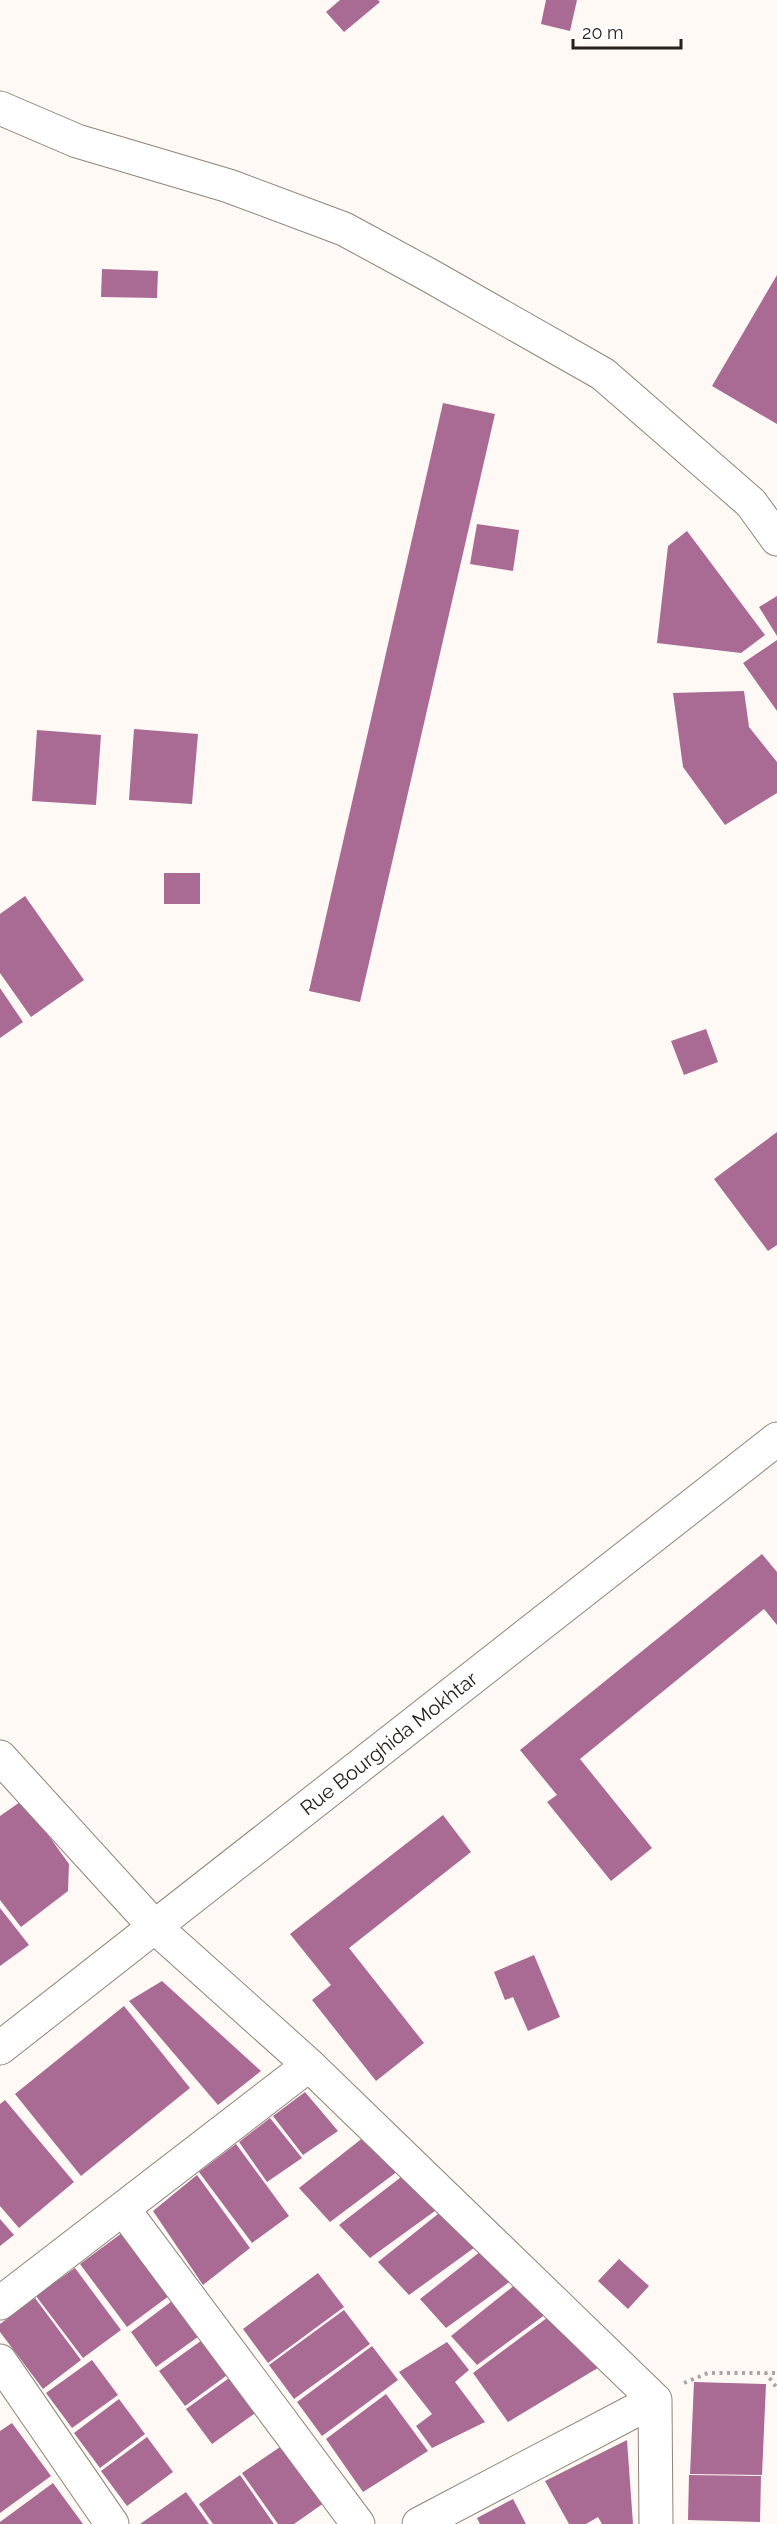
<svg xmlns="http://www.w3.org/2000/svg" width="777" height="2524" viewBox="0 0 777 2524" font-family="Raleway,sans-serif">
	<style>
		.building { fill: #a96a93 }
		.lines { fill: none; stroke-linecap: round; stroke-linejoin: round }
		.minor-casing { stroke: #8f847a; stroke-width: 35 }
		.secondary-casing { stroke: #8f847a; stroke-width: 35 }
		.path { stroke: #aba6a2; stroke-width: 4; stroke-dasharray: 3 4.5; stroke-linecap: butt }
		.minor { stroke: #fff; stroke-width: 33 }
		.secondary { stroke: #fff; stroke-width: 33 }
		.labels { text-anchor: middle; stroke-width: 4.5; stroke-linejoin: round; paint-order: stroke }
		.street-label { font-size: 20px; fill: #25201c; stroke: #fff }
	</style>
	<rect width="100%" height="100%" fill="#fef9f4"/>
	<path class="building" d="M340 0H378L380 2 344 32 326 12Z
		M546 0H577L570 31 541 24Z
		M102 269 158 271 157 298 101 297Z
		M777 275V424L712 386Z
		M443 403 495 414 360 1002 309 991Z
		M477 524 519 530 513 571 470 564Z
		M687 531 765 635 741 653 657 643 668 546Z
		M777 596V636L759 607Z
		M777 640V711L743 663Z
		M744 691 749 727 777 762V793L725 825 683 767 673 693Z
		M134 729 198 734 192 804 129 800Z
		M37 730 101 735 96 805 32 801Z
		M164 873H200V904H164Z
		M25 896 84 980 31 1017 0 973V914Z
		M0 988 23 1022 0 1038Z
		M706 1029 718 1062 684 1075 671 1041Z
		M777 1132V1245L768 1251 714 1179Z
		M762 1554 777 1572V1625L764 1609 580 1759 652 1848 611 1881 547 1802 557 1795 520 1750Z
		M23 1800 69 1864 68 1891 21 1927 0 1900V1816Z
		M443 1815 471 1852 349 1948 424 2043 376 2081 312 2000 331 1985 290 1934Z
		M0 1908 29 1945 0 1966Z
		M534 1955 560 2017 528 2031 513 1997 505 2000 494 1972Z
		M162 1981 261 2071 218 2105 129 2001Z
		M124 2006 190 2088 81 2176 15 2094Z
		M305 2092 338 2131 303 2155 273 2116Z
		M5 2100 74 2182 19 2228 0 2206V2104Z
		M270 2118 302 2158 267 2182 239 2142Z
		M364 2137 398 2171 330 2222 299 2188Z
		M236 2144 289 2216 252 2243 199 2172Z
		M405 2174 439 2208 370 2258 339 2225Z
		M197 2175 250 2248 203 2285 153 2211Z
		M443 2210 478 2245 409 2295 378 2262Z
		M0 2219 14 2235 0 2246Z
		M126 2230 173 2293 127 2327 80 2264Z
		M485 2248 515 2278 446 2328 420 2299Z
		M619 2259 649 2286 628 2309 598 2281Z
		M75 2268 121 2330 83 2358 36 2296Z
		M318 2273 344 2307 268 2363 243 2329Z
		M516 2284 546 2314 477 2365 451 2336Z
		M35 2298 81 2360 43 2389 0 2332V2324Z
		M176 2298 202 2334 156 2367 131 2332Z
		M563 2306 606 2363 508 2422 473 2373Z
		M344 2310 370 2344 294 2399 269 2365Z
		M205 2338 230 2373 185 2406 159 2371Z
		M447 2342 469 2370 455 2382 485 2422 432 2448 416 2426 432 2414 399 2372Z
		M372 2346 398 2380 322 2436 297 2402Z
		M92 2360 118 2395 72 2428 46 2393Z
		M232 2376 258 2411 212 2444 186 2409Z
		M694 2382 766 2384 762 2475 690 2474Z
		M386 2394 428 2451 363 2492 326 2439Z
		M119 2399 145 2434 100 2468 74 2433Z
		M12 2423 51 2476 0 2513V2431Z
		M147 2437 173 2472 127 2506 101 2471Z
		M627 2440 633 2524H602L598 2517 586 2524H569L545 2481Z
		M283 2445 324 2503 294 2524H278L242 2473Z
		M240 2475 274 2524H213L199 2504Z
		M689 2475 761 2476 760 2522 688 2520Z
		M53 2483 83 2524H0V2522Z
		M186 2492 209 2524H140Z
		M513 2499 526 2524H480L477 2518Z"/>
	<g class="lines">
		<defs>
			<path id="minor" d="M0 108 77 141 229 186 344 229 427 274 603 374 751 503 777 539
				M0 1757 155 1927 309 2065 655 2400 656 2524
				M124 2210 358 2524
				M0 2303 309 2065
				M0 2361 112 2524
				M419 2524 655 2400"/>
			<g id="secondary">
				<path id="s1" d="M0 2048 777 1439"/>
			</g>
		</defs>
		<use href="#minor" class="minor-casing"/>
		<use href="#secondary" class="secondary-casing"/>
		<path class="path" d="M765 2372 777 2388
			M684 2383 708 2373H777"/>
		<use href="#minor" class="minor"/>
		<use href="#secondary" class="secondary"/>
	</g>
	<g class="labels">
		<g class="street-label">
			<text dy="7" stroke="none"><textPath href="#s1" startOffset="494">Rue Bourghida Mokhtar</textPath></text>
		</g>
	</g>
	<path d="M573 39v9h108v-9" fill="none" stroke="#25201c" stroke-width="3"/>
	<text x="582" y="39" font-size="18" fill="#25201c" stroke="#ffffff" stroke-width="4.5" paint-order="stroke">20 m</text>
</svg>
